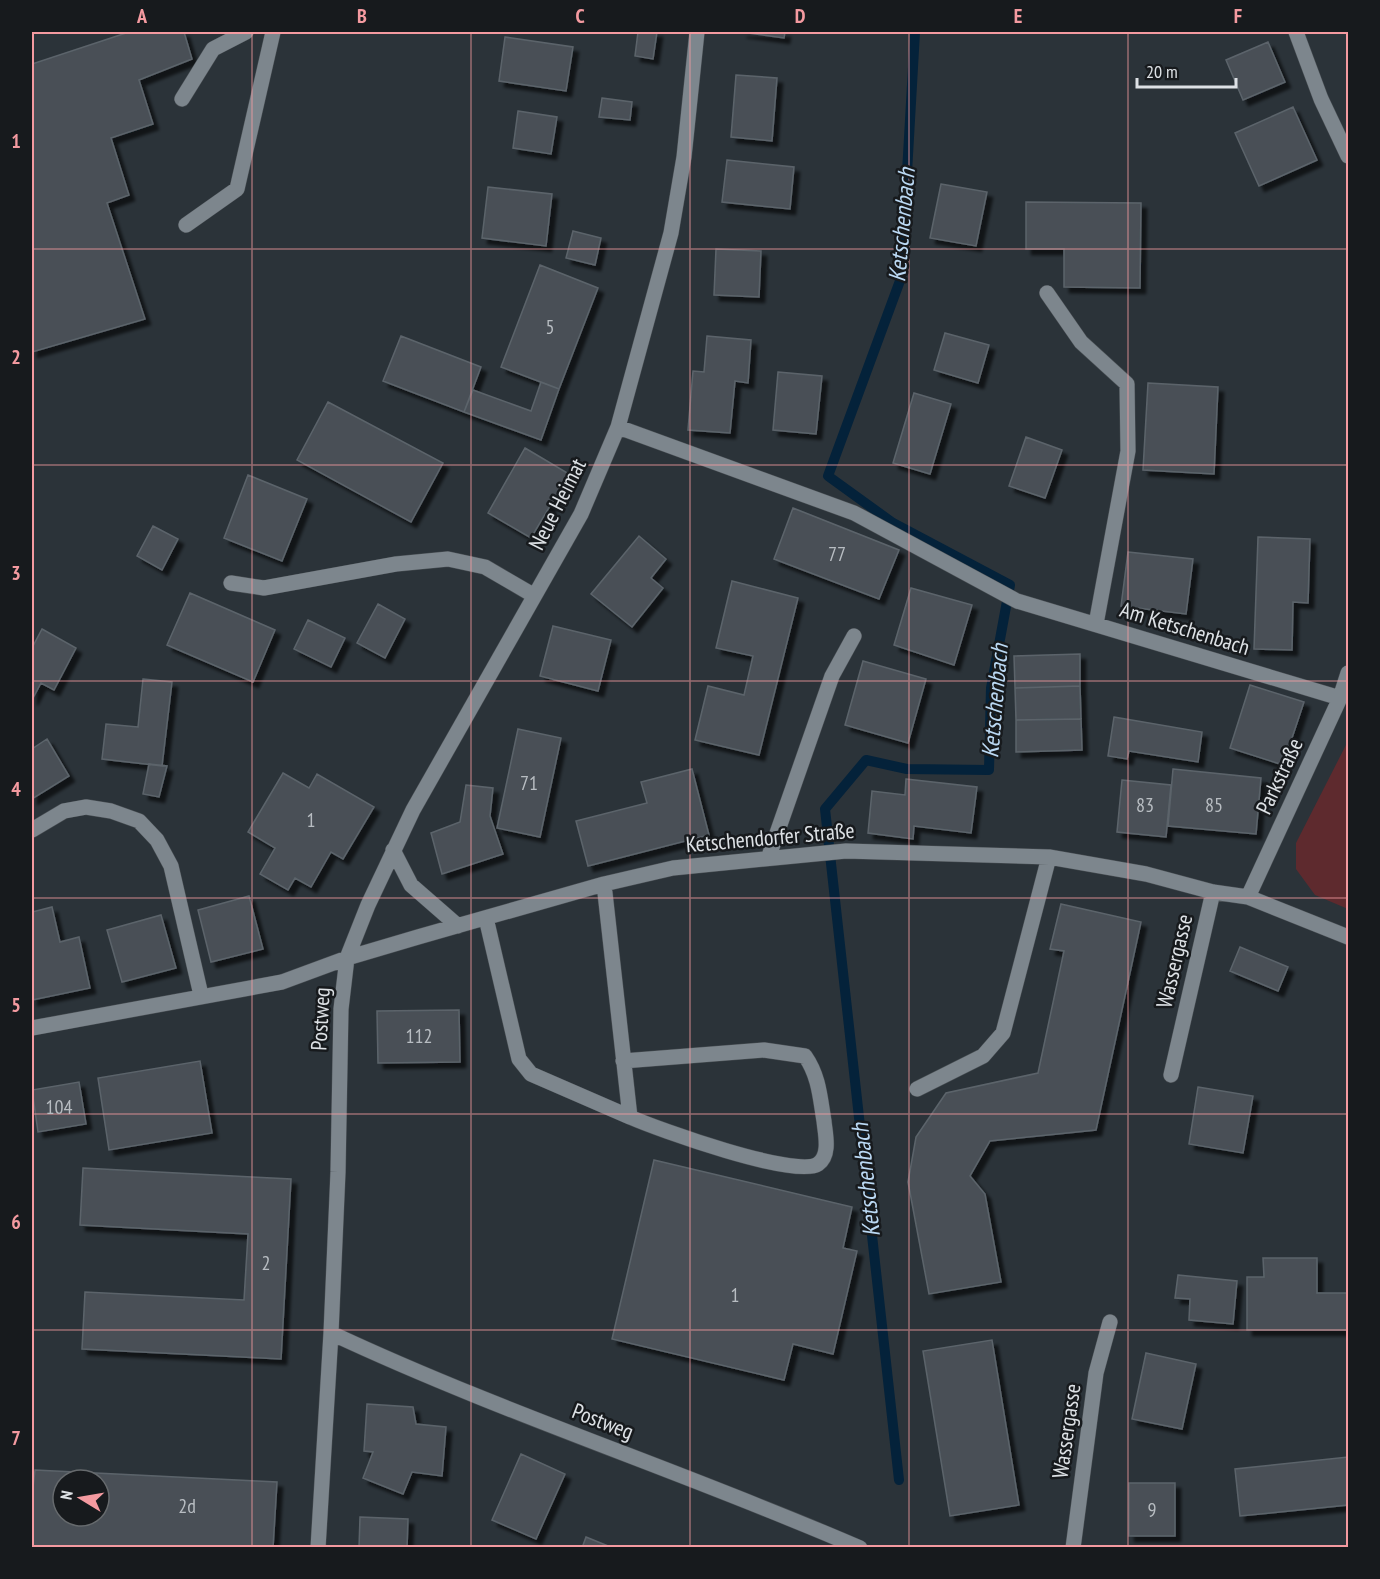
<svg xmlns="http://www.w3.org/2000/svg" width="1380" height="1579" viewBox="0 0 1380 1579" font-family="'PT Sans Narrow',sans-serif">
	<style>
		.park { fill: #5e2a2e }
		.lines { fill: none; stroke-linecap: round; stroke-linejoin: round }
		.stream { stroke: #04223a; stroke-width: 10 }
		.building { fill: #485057; stroke: #5c646b; stroke-width: 1.5; fill-rule: evenodd; filter: url(#shadow) }
		.minor-casing { stroke: #484e53; stroke-width: 16 }
		.minor { stroke: #7d868d; stroke-width: 15 }
		.grid { fill: none; stroke: #f49aa0; stroke-width: 1.5; stroke-opacity: 0.55 }
		.labels { text-anchor: middle; stroke-width: 5; stroke-linejoin: round; paint-order: stroke }
		.number-label { font-size: 20px; fill: #b8bdc2 }
		.street-label { font-size: 22px; fill: #dde1e5; stroke: #171a1d }
		.water-label { font-size: 24px; font-style: italic; fill: #bbd9f4; stroke: #171a1d }
		.neatline { fill: none; stroke: #f49aa0; stroke-width: 2 }
		.grid-label { font-size: 20px; text-anchor: middle; font-weight: bold; fill: #f49aa0 }
	</style>
	<defs>
		<filter id="shadow"><feDropShadow dx="5.5" dy="5.5" stdDeviation="1.5" flood-color="#0009"/></filter>
	</defs>
	<rect width="100%" height="100%" fill="#2b3339"/>
	<path class="park" d="M1348 741V909L1315 895 1296 869V843Z"/>
	<g class="lines">
		<path class="stream" d="M899 1480 825 809 866 760 907 769 989 770 991 688 1010 585 893 523 828 476 901 278 915 32"/>
	</g>
	<path class="building" d="M129 32H184L192 59 139 80 153 124 111 138 129 195 107 203 145 319 32 352V64Z
		M638 32H657L653 59 635 56Z
		M741 32H785L784 38Z
		M505 37 573 47 566 91 499 81Z
		M1268 42 1285 82 1243 100 1226 60Z
		M736 75 777 78 772 141 731 137Z
		M602 98 632 102 630 120 599 117Z
		M1293 107 1317 160 1259 186 1235 133Z
		M518 111 557 117 551 154 513 148Z
		M727 160 794 167 790 209 722 202Z
		M941 184 987 192 976 246 930 238Z
		M488 187 552 194 546 246 482 238Z
		M1026 202 1141 203 1140 288 1064 287V249H1026Z
		M573 231 601 238 595 265 566 258Z
		M716 249 761 251 759 297 714 295Z
		M540 265 598 288 559 389 501 367Z
		M945 333 989 345 978 383 934 370Z
		M401 336 481 367 464 412 383 381Z
		M707 336 751 340 748 383 735 381 730 433 688 430 693 371 704 372Z
		M778 372 822 376 816 434 773 430Z
		M541 382 559 389 541 440 464 412 473 390 531 411Z
		M1148 383 1218 387 1214 474 1143 470Z
		M914 393 951 404 930 474 893 463Z
		M328 402 443 463 411 522 297 460Z
		M1026 437 1062 450 1045 498 1009 486Z
		M525 448 569 474 531 538 488 513Z
		M248 475 307 499 282 561 224 538Z
		M793 508 899 550 879 599 774 559Z
		M153 526 178 539 162 570 137 556Z
		M639 536 666 559 651 578 663 588 632 627 591 594Z
		M1258 537 1310 539 1308 603 1293 602 1292 650 1254 649Z
		M1128 552 1193 559 1186 614 1121 606Z
		M732 581 798 598 759 755 695 740 708 686 744 695 753 656 716 648Z
		M911 588 972 605 954 665 894 645Z
		M190 593 275 630 253 682 167 645Z
		M378 604 405 619 385 658 357 643Z
		M308 620 345 638 331 667 294 649Z
		M553 626 611 640 598 691 540 676Z
		M42 629 76 648 54 690 41 683 32 700V648Z
		M1080 654V686L1015 688 1014 656Z
		M863 661 926 679 908 743 845 725Z
		M143 679 172 682 162 766 102 759 106 724 138 727Z
		M1250 685 1304 702 1283 765 1230 748Z
		M1080 686 1081 719 1016 720 1015 688Z
		M1114 717 1202 732 1198 762 1129 751 1127 759 1108 756Z
		M1081 719 1082 750 1016 752V720Z
		M518 729 561 738 540 837 497 828Z
		M47 739 69 776 32 799V749Z
		M149 764 167 766 159 797 143 794Z
		M692 769 709 835 588 866 576 821 647 803 641 782Z
		M1173 769 1261 778 1256 834 1168 826Z
		M283 773 309 788 317 774 374 807 343 859 331 852 311 887 295 878 288 890 260 874 275 848 248 832Z
		M906 779 977 787 971 833 914 826 913 839 868 833 872 791 905 795Z
		M1122 780 1171 785 1166 837 1117 832Z
		M466 785 493 788 490 816 503 854 442 874 431 833 460 822Z
		M249 896 263 949 211 962 198 910Z
		M1061 904 1141 922 1096 1130 990 1141 970 1176 985 1194 1001 1282 929 1294 908 1182 916 1137 946 1093 1038 1073 1064 951 1050 949Z
		M52 907 60 942 79 937 90 988 32 1000V912Z
		M161 915 176 968 122 982 107 930Z
		M1240 947 1288 967 1278 991 1230 971Z
		M459 1010 460 1062 378 1063 377 1011Z
		M200 1061 212 1133 109 1150 98 1078Z
		M79 1082 86 1124 38 1132 32 1090Z
		M1198 1087 1253 1096 1243 1153 1189 1144Z
		M654 1160 852 1207 843 1248 857 1251 833 1354 793 1344 784 1380 612 1339Z
		M83 1168 291 1179 281 1359 82 1349 85 1292 244 1300 248 1234 80 1225Z
		M1263 1258H1317V1293H1348V1330H1247V1277H1264Z
		M1178 1275 1237 1281 1233 1324 1189 1320 1190 1299 1175 1298Z
		M992 1340 1019 1505 950 1516 923 1351Z
		M1146 1353 1196 1364 1182 1429 1132 1419Z
		M367 1404 413 1407 416 1424 446 1427 442 1476 412 1472 403 1494 363 1478 373 1452 364 1451Z
		M521 1454 565 1474 536 1539 492 1520Z
		M1348 1457V1505L1240 1516 1235 1469Z
		M35 1470 277 1482 273 1548H32V1496ZM63 1480H99V1516H63Z
		M1129 1483H1175V1536H1129Z
		M360 1517 408 1519 407 1548H359Z
		M586 1537 613 1548H582Z"/>
	<g class="lines">
		<defs>
			<path id="minor" d="M1296 32 1321 99 1348 156
				M182 99 213 49 246 32
				M186 225 237 189 273 32
				M1047 293 1081 342 1127 384 1128 451 1096 624
				M618 427 854 513 1017 601 1340 698
				M231 583 264 588 396 564 448 559 485 567 533 595
				M32 830 64 811 86 807 111 811 139 821 157 840 171 866 201 995
				M393 850 411 885 458 926
				M769 856 832 676 854 636
				M604 884 630 1117C657 1129 796 1179 818 1164 831 1155 825 1133 824 1121 820 1097 819 1076 805 1056L764 1050 623 1061
				M1248 897 1340 698 1348 673
				M486 918 519 1059 531 1074 630 1117
				M32 1028 282 982 347 958 418 937 604 884 673 868 846 851 1049 857 1146 874 1213 892 1248 897 1348 937
				M1171 1075 1213 892
				M917 1089 983 1056 1003 1033 1049 857
				M331 1333C504 1414 685 1472 860 1548
				M318 1548 331 1333 338 1172 341 1009 347 958 368 905 413 810 581 514 618 427 671 233 684 157 697 32
				M1073 1548 1096 1373 1110 1322"/>
		</defs>
		<use href="#minor" class="minor-casing"/>
		<use href="#minor" class="minor"/>
	</g>
	<path class="grid" d="M252 32V1548M471 32V1548M690 32V1548M909 32V1548M1128 32V1548M32 249H1348M32 465H1348M32 681H1348M32 898H1348M32 1114H1348M32 1330H1348"/>
	<g class="labels">
		<g class="number-label">
			<text x="550" y="334">5</text>
			<text x="837" y="561">77</text>
			<text x="529" y="790">71</text>
			<text x="1145" y="812">83</text>
			<text x="1214" y="812">85</text>
			<text x="311" y="827">1</text>
			<text x="419" y="1043">112</text>
			<text x="59" y="1114">104</text>
			<text x="266" y="1270">2</text>
			<text x="735" y="1302">1</text>
			<text x="187" y="1513">2d</text>
			<text x="1152" y="1517">9</text>
		</g>
		<g class="street-label">
			<text transform="translate(557 504) rotate(-63)" y="8">Neue Heimat</text>
			<text transform="translate(1185 628) rotate(17)" y="8">Am Ketschenbach</text>
			<text transform="translate(1279 776) rotate(-65)" y="8">Parkstraße</text>
			<text transform="translate(770 837) rotate(-5)" y="8">Ketschendorfer Straße</text>
			<text transform="translate(1174 961) rotate(-77)" y="8">Wassergasse</text>
			<text transform="translate(320 1019) rotate(-87)" y="8">Postweg</text>
			<text transform="translate(603 1421) rotate(21)" y="8">Postweg</text>
			<text transform="translate(1066 1431) rotate(-82)" y="8">Wassergasse</text>
		</g>
		<g class="water-label">
			<text transform="translate(902 225) rotate(-85)" y="8">Ketschenbach</text>
			<text transform="translate(995 701) rotate(-85)" y="8">Ketschenbach</text>
			<text transform="translate(866 1180) rotate(-96)" y="8">Ketschenbach</text>
		</g>
	</g>
	<rect width="1380" height="1579" fill="none" stroke="#171a1d" stroke-width="66"/>
	<g transform="translate(81 1498) rotate(281)"><circle r="28" fill="#171a1d" stroke="#666a6d" stroke-width="1.5"/>
	<path d="M0-4.5L10 22L0 15L-10 22Z" fill="#f49aa0"/>
	<text y="-9" font-size="16" font-weight="bold" text-anchor="middle" fill="#dde1e5">N</text>
	</g>
	<path d="M1137 78v9h99v-9" fill="none" stroke="#dde1e5" stroke-width="3"/>
	<text x="1146" y="78" font-size="18" fill="#dde1e5" stroke="#171a1d" stroke-width="4.5" paint-order="stroke">20 m</text>
	<rect x="33" y="33" width="1314" height="1513" class="neatline"/>
	<g class="grid-label">
		<text x="142" y="23">A</text>
		<text x="362" y="23">B</text>
		<text x="580" y="23">C</text>
		<text x="800" y="23">D</text>
		<text x="1018" y="23">E</text>
		<text x="1238" y="23">F</text>
		<text x="16" y="148">1</text>
		<text x="16" y="364">2</text>
		<text x="16" y="580">3</text>
		<text x="16" y="796">4</text>
		<text x="16" y="1012">5</text>
		<text x="16" y="1229">6</text>
		<text x="16" y="1445">7</text>
	</g>
</svg>
